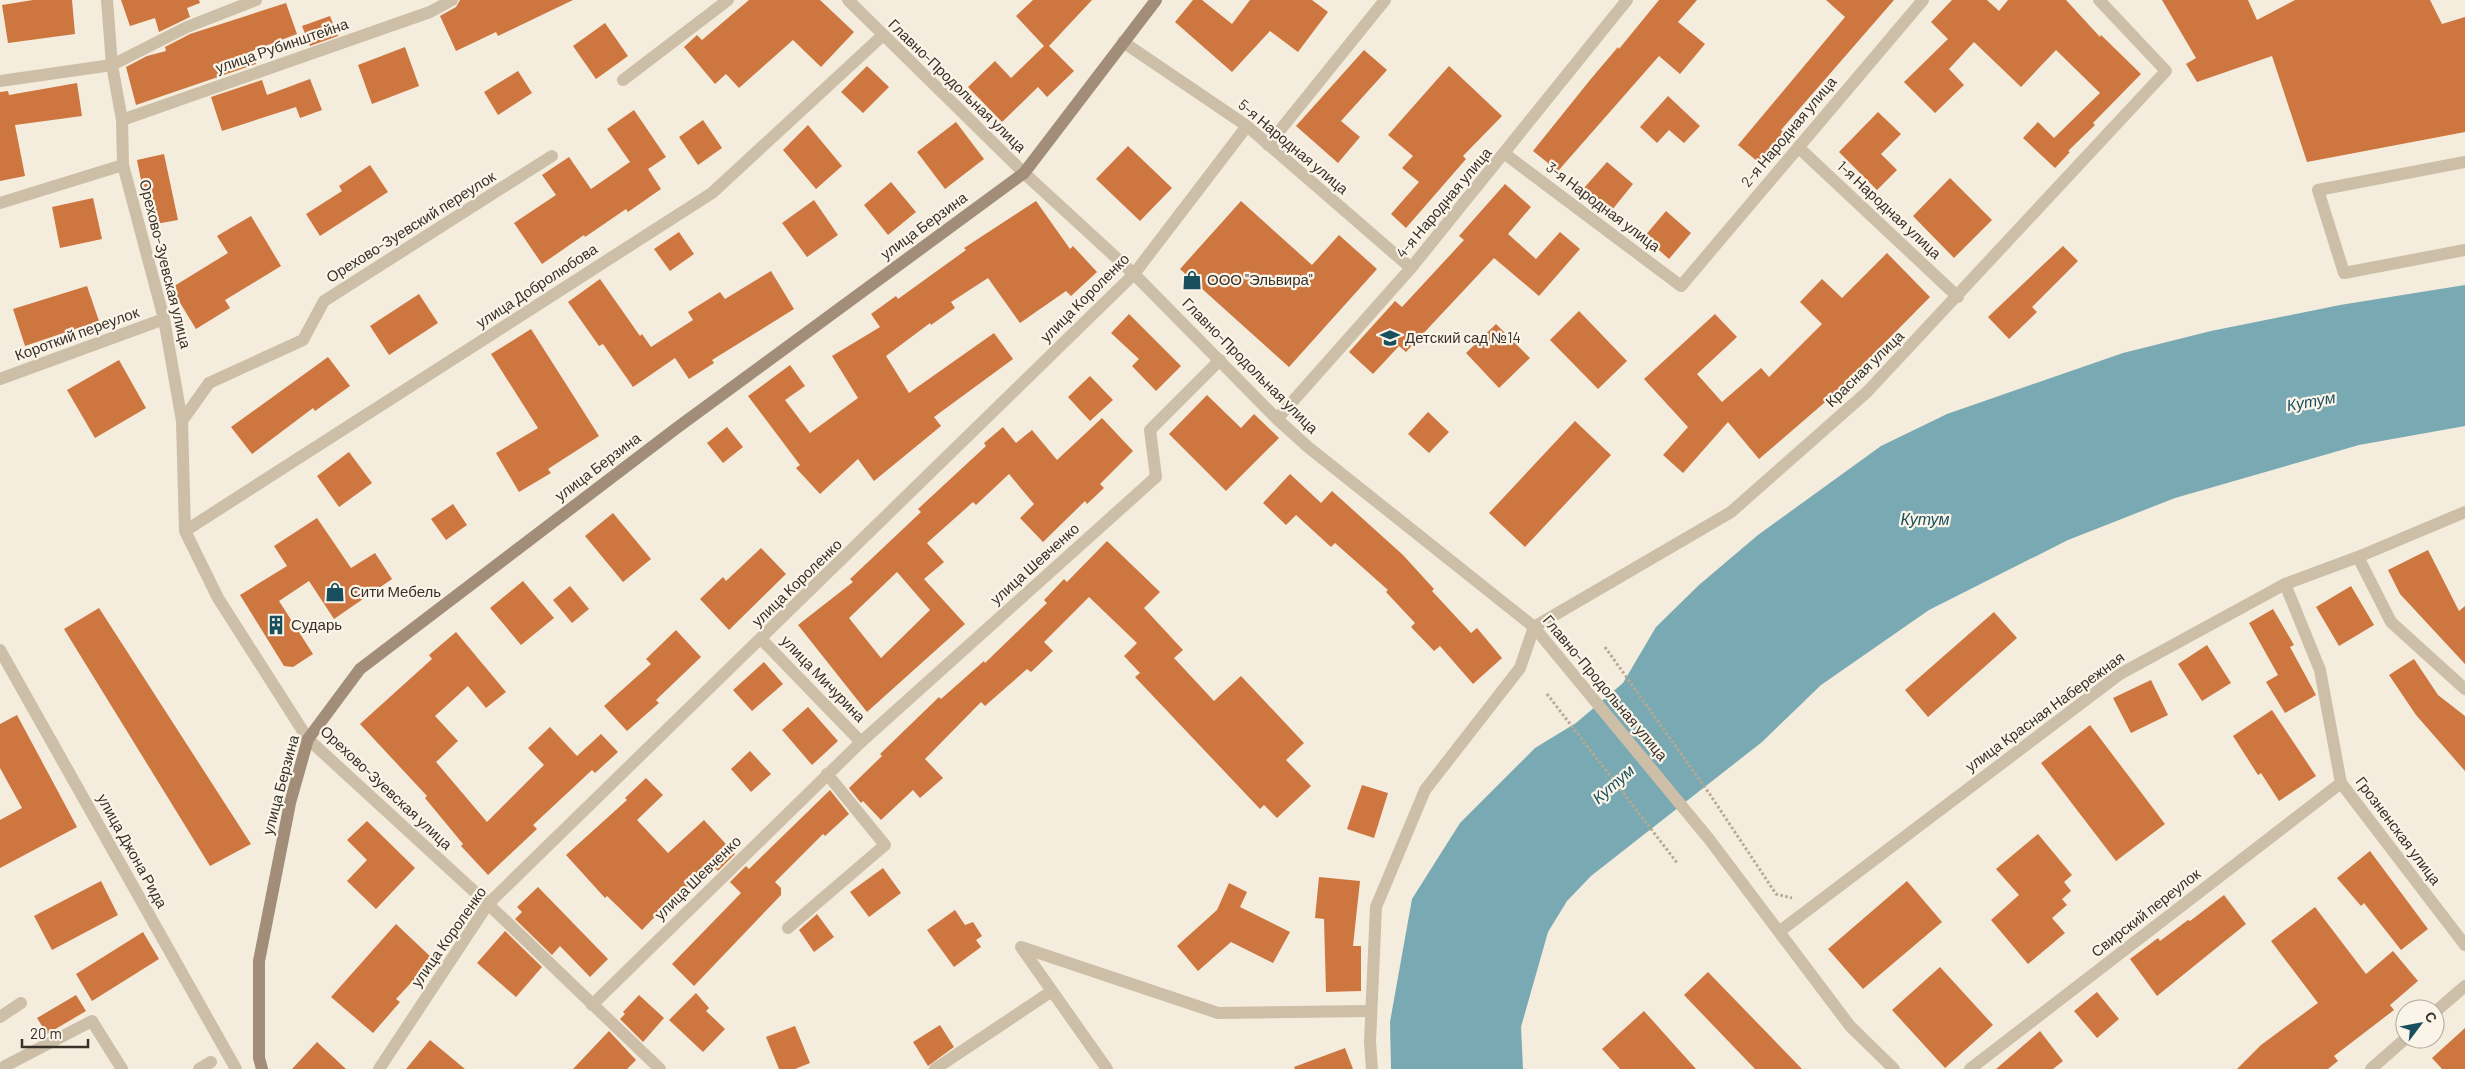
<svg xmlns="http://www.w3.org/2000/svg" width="2465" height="1069" viewBox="0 0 2465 1069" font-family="Barlow,sans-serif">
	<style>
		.water { fill: #79a9b3 }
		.building { fill: #ce7640; fill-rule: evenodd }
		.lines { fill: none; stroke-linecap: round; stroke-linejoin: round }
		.path { stroke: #b9a891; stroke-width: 3; stroke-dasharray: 2.5 2.5; stroke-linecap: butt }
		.service { stroke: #cdbea7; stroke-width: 12 }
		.minor { stroke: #cdbea7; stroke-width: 12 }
		.tertiary { stroke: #cdbea7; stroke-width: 12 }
		.secondary { stroke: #a18d78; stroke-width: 12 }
		.labels { text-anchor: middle; stroke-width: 4.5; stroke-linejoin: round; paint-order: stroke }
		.street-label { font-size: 15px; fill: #393028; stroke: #fbf5e9 }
		.poi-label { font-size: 15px; fill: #393028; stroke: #fbf5e9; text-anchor: start }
		.water-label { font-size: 16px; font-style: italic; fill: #1a505e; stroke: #fbf5e9 }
	</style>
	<rect width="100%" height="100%" fill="#f4ecdc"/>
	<path class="water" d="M2465 285V426L2359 445 2175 498 2068 540 1929 610 1821 685 1762 742 1591 876 1567 901 1548 932 1521 1027 1523 1069H1391L1390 1022 1412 899 1460 823 1535 748 1576 723 1623 683 1656 627 1699 585 1758 535 1881 446 1947 414 2123 353 2211 331 2340 305Z"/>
	<path class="building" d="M33 0H72L75 34 8 43 2 5Z
		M121 0H199L200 3 187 8 190 17 159 32 155 18 130 26Z
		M460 0H573L498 36 496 32 456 51 440 16 456 7Z
		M749 0H820L854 32 821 67 793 40 739 88 726 74 715 84 684 47 697 35 702 40Z
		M1033 0H1092L1049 46 1074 71 1047 97 1038 87 1002 122 968 87 995 61 1011 78 1044 46 1016 16Z
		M1193 0H1202L1232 24 1250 0H1312L1328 12 1298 52 1270 31 1232 72 1175 22Z
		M1659 0H1697L1678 22 1705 44 1680 74 1659 56 1558 171 1533 151 1590 80 1618 47 1619 49Z
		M1826 0H1894L1781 130 1784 132 1758 162 1738 145 1845 17Z
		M1952 0H1987L1999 11 2008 0H2066L2100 37 2101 35 2141 74 2093 123 2095 125 2068 151 2070 152 2055 168 2023 138 2038 122 2054 138 2100 93 2056 50 2021 87 1974 42 1949 69 1964 85 1935 113 1904 82 1948 39 1931 22Z
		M2162 0H2248L2257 20 2295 0H2430L2442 24 2465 17V132L2307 162 2272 56 2197 82 2186 64 2196 58Z
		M286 3 297 34 252 51 256 64 136 105 126 67 147 56 166 51 165 47 190 34Z
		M330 16 338 36 310 46 302 26Z
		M605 23 628 56 596 79 573 46Z
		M405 47 419 86 372 104 358 65Z
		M1364 50 1387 70 1341 121 1360 137 1338 163 1296 126Z
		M867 66 889 87 863 113 841 92Z
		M1449 66 1502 116 1463 156 1466 159 1406 228 1391 214 1419 182 1402 168 1413 156 1388 135Z
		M518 71 532 93 498 115 484 92Z
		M310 79 322 110 300 118 296 107 222 131 211 97 262 80 267 95Z
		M77 83 82 116 15 125 25 176 0 181V92L8 91 9 95Z
		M1668 96 1700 126 1684 143 1669 130 1657 143 1640 127Z
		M634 110 666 157 648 169 661 189 628 212 626 209 585 237 584 235 542 264 514 223 556 195 542 175 569 157 591 189 630 162 607 129Z
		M1878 112 1901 134 1881 154 1897 170 1877 190 1839 152Z
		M703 120 722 148 698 165 679 137Z
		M956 122 984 159 945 189 917 152Z
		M808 125 842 166 816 189 783 150Z
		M1128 146 1172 188 1140 221 1096 179Z
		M164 154 178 220 150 225 137 160Z
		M1607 162 1633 184 1612 210 1584 188Z
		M370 165 388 192 320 236 306 214 342 191 339 186Z
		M1950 178 1992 220 1954 258 1913 216Z
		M891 182 916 212 888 235 864 205Z
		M1505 184 1531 207 1508 234 1536 259 1560 232 1580 249 1539 296 1494 258 1406 352 1399 346 1373 374 1349 352 1395 301 1402 307 1464 240 1459 236Z
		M93 198 102 239 60 248 52 207Z
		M814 200 838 235 807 257 782 223Z
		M1036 201 1070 249 1073 246 1097 272 1071 296 1066 291 1020 323 988 278 951 302 955 308 931 325 930 323 886 356 909 393 994 333 1013 359 934 417 941 426 874 481 858 459 820 494 796 468 800 465 748 396 790 365 805 386 785 400 810 433 858 398 832 356 880 327 871 314 896 296 898 299 966 250 964 248Z
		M1241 201 1312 265 1339 235 1377 269 1289 367 1180 269Z
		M1666 211 1691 233 1669 259 1644 237Z
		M251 216 281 266 225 300 230 308 196 329 171 288 228 253 217 236Z
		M679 232 694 254 670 271 654 249Z
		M2063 246 2078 261 2032 307 2037 312 2009 339 1988 317Z
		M1887 253 1930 297 1831 397 1759 459 1728 422 1683 473 1663 455 1688 427 1644 379 1715 314 1737 337 1697 374 1722 402 1761 368 1769 377 1822 324 1800 302 1822 279 1842 298Z
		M771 271 794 309 712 360 714 363 689 379 675 358 633 387 603 344 599 346 568 302 600 279 640 336 642 334 651 347 693 320 688 312 720 292 725 299Z
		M87 286 99 321 25 346 13 309Z
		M419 294 438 323 389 355 370 326Z
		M1579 311 1627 361 1598 389 1550 340Z
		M1129 314 1181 366 1156 391 1132 366 1139 359 1111 333Z
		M1496 324 1530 358 1499 388 1466 353Z
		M531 329 599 436 548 469 551 473 519 492 496 453 538 428 491 354Z
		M328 357 350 386 315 411 313 408 252 454 231 427Z
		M119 360 146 408 95 438 67 390Z
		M1090 376 1113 400 1090 421 1068 397Z
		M1207 395 1241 428 1254 414 1279 438 1226 491 1169 434Z
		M1428 412 1449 432 1429 453 1408 434Z
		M1102 418 1133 451 1100 484 1104 488 1087 504 1085 501 1043 542 1020 518 1034 504 1009 474 976 505 973 502 927 543 944 562 924 579 965 624 867 712 798 625 853 582 850 579 921 512 918 509 986 446 984 443 1003 427 1016 443 1032 430 1057 460ZM897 572 930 610 881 658 849 618Z
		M1575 421 1611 455 1525 547 1489 513Z
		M727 427 743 447 723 463 707 443Z
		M349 452 372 483 339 507 317 476Z
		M1290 474 1321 503 1332 491 1403 555 1434 589 1432 591 1471 633 1477 628 1502 658 1473 684 1440 646 1434 651 1411 627 1415 623 1386 592 1388 590 1335 543 1331 547 1296 515 1286 525 1263 503Z
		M453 504 467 525 446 540 431 519Z
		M613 513 651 559 623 582 585 536Z
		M317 518 351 568 375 553 392 579 334 619 309 581 279 601 313 654 293 667 284 666 240 595 287 566 274 546Z
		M1107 541 1160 592 1144 608 1183 650 1174 658 1214 701 1241 676 1304 743 1286 760 1311 786 1277 818 1264 805 1260 809 1135 677 1140 673 1124 656 1137 643 1089 597 1044 642 1053 651 1031 672 1027 669 985 706 981 702 925 759 943 778 920 798 913 790 881 820 863 801 861 803 849 788 882 756 880 754 939 697 941 699 984 661 985 663 1047 603 1044 600 1064 579 1067 582Z
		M761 548 786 574 729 630 700 599 723 577 726 581Z
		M2428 550 2459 611 2465 606V664L2400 594 2388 570Z
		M523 581 554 618 521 645 490 608Z
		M570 586 589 609 572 623 553 600Z
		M2351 586 2374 625 2339 646 2316 607Z
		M99 608 251 844 210 866 64 629Z
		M2273 609 2294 645 2290 647 2316 695 2285 713 2266 682 2278 675 2249 623Z
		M1994 612 2017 638 1928 717 1905 690Z
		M676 630 701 657 656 700 659 703 627 731 604 706 651 664 646 659Z
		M456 632 506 692 486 708 468 686 435 716 458 741 436 762 487 822 544 765 528 748 550 727 577 756 601 734 618 752 595 773 592 770 533 825 537 829 488 875 461 846 463 844 425 798 427 796 360 724 432 659 429 655Z
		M2207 645 2231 683 2202 701 2178 664Z
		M2414 659 2438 695 2465 716V771L2416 715 2389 675Z
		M764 662 783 684 752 711 733 690Z
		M2151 680 2168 715 2131 733 2113 698Z
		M808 707 838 741 812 765 782 730Z
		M2272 710 2316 776 2279 801 2261 773 2258 775 2233 736Z
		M17 715 77 827 0 868V820L22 808 0 768V724Z
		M2090 725 2165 824 2116 861 2041 763Z
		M750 751 771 774 751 792 731 769Z
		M646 778 663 795 637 820 668 853 704 820 735 854 718 871 713 866 703 873 676 898 674 897 642 930 607 896 605 898 566 855 627 800 625 798Z
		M1362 785 1388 793 1374 838 1347 829Z
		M830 790 849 814 825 836 823 834 775 882 781 888V895L694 986 672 964 741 893 730 882 746 866 749 869Z
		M367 821 415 868 376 909 347 881 367 860 347 840Z
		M2038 834 2072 875 2064 882 2071 891 2062 899 2067 905 2052 918 2065 933 2028 964 1991 920 2019 895 1996 869Z
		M2370 851 2428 929 2401 950 2364 903 2361 906 2337 878Z
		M883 868 901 893 869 917 850 892Z
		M1319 877 1360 881 1353 946H1361V991L1326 992 1324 919 1315 918Z
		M101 881 118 915 52 950 34 916Z
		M1907 881 1942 922 1863 989 1828 949Z
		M1229 883 1247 892 1240 907 1290 932 1273 963 1231 942 1198 971 1177 946 1217 910Z
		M538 887 608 959 590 977 560 946 552 955 515 919 522 912 517 907Z
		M2224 895 2246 924 2157 996 2130 959 2158 938 2160 941 2188 920 2190 921Z
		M2315 907 2366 974 2393 951 2418 981 2390 1005 2394 1010 2334 1056 2338 1061 2328 1069H2237L2261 1045 2318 1003 2271 941Z
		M955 910 965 925 973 922 982 936 976 940 981 947 954 967 927 930Z
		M817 914 834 937 814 952 799 930Z
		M396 924 433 959 396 999 400 1002 373 1033 331 997Z
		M505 931 542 967 516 997 477 963Z
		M143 932 159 959 92 1001 76 974Z
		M1940 967 1993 1025 1945 1068 1892 1010Z
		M1708 972 1802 1069H1755L1684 995Z
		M2097 992 2119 1019 2097 1038 2074 1011Z
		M696 993 709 1008 706 1011 725 1029 703 1052 669 1020Z
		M76 995 86 1011 47 1034 37 1018Z
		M639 995 664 1018 643 1042 620 1019 625 1014 623 1012Z
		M1644 1011 1696 1069H1620L1602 1049Z
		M940 1025 954 1047 928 1066 913 1042Z
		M795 1026 810 1063 795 1069H779L766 1037Z
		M2465 1028V1069H2442L2432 1058Z
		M609 1031 636 1060 627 1069H573Z
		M2040 1031 2063 1061 2053 1069H1996Z
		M430 1040 465 1069H406Z
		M317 1042 346 1069H292Z
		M1345 1048 1353 1069H1295L1294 1067Z"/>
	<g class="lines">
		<path class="path" d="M1605 647 1709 793 1776 894 1792 898
			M1547 694 1678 864"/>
		<path class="service" d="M2465 162 2318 190 2344 273 2465 250
			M762 640 861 742
			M0 1017 21 1003
			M5 1066 92 1021 122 1069
			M199 1069 211 1062
			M935 1069 1052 991
			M1107 1069 1021 947 1218 1013 1371 1011"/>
		<path class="minor" d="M107 0 112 65 122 120 123 165 164 319 182 421 185 531 218 598 308 739 488 904 660 1069
			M848 0 1024 173
			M1123 42 1247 126 1411 268
			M623 80 728 0
			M0 81 112 65 187 27 256 0
			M122 120 430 12 452 0
			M1268 145 1385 0
			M1798 147 1958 297
			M1505 154 1681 286 1923 0
			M0 203 123 165
			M0 379 164 319
			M182 421 209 383 303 340 324 301 552 156
			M185 531 712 193 882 36
			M2358 557 2391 622 2465 689
			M2285 584 2320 670 2341 783 2465 945
			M0 650 236 1069
			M788 928 885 845 827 774
			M1780 931 2120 674 2285 584 2358 557 2465 512
			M592 1005 861 742 1156 477 1150 430 1220 360
			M2435 1012 2465 986
			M379 1069 488 904 1134 274 1247 126
			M1372 1069 1370 1042 1376 907 1425 790 1520 668 1534 627 1731 512 1867 392 2166 71 2099 0
			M1970 1069 2341 783
			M2371 1069 2405 1039"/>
		<path class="tertiary" d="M1024 173 1134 274 1277 419 1308 447 1534 627 1709 839 1850 1026 1894 1069
			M1277 419 1411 268 1627 0"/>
		<path class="secondary" d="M262 1069 259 1058V961L290 803 308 739 360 669 678 427 1024 173 1156 0"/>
	</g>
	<defs>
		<symbol id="shop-bare" viewBox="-9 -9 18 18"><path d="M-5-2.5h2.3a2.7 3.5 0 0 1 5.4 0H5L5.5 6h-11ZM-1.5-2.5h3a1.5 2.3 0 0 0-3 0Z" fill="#1a505e" stroke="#fbf5e9" stroke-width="2.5" paint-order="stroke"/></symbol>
		<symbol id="school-bare" viewBox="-9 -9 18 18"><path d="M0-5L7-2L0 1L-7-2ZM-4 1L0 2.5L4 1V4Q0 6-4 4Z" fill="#1a505e" stroke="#fbf5e9" stroke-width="2.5" paint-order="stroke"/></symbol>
		<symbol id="building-bare" viewBox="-9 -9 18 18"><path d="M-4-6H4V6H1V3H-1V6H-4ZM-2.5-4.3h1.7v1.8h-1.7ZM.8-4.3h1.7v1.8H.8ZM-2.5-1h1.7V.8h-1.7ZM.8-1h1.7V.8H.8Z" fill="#1a505e" stroke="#fbf5e9" stroke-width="2.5" paint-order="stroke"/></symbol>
	</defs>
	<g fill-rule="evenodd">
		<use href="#shop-bare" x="1178" y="266" width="28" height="28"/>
		<use href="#school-bare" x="1376" y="324" width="28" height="28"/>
		<use href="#shop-bare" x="321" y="578" width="28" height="28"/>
		<use href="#building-bare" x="262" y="611" width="28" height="28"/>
	</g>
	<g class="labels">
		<g class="street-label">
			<text transform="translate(282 46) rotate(-19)" y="5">улица Рубинштейна</text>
			<text transform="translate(957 86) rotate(44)" y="5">Главно-Продольная улица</text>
			<text transform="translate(1789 132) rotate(-50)" y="5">2-я Народная улица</text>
			<text transform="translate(1293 147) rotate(40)" y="5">5-я Народная улица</text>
			<text transform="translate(1444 203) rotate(-50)" y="5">4-я Народная улица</text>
			<text transform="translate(1603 207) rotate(37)" y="5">3-я Народная улица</text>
			<text transform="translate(1889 210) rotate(43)" y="5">1-я Народная улица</text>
			<text transform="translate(924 226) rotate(-36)" y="5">улица Берзина</text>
			<text transform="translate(411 227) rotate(-32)" y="5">Орехово-Зуевский переулок</text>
			<text transform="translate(165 264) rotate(76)" y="5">Орехово-Зуевская улица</text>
			<text transform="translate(537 286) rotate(-33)" y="5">улица Добролюбова</text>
			<text transform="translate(1085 298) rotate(-45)" y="5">улица Короленко</text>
			<text transform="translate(77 334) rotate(-20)" y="5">Короткий переулок</text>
			<text transform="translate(1250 366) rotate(45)" y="5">Главно-Продольная улица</text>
			<text transform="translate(1865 369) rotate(-44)" y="5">Красная улица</text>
			<text transform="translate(598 467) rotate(-37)" y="5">улица Берзина</text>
			<text transform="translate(1035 564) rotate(-42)" y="5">улица Шевченко</text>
			<text transform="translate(797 583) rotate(-44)" y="5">улица Короленко</text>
			<text transform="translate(823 679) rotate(46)" y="5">улица Мичурина</text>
			<text transform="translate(1605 688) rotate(50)" y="5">Главно-Продольная улица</text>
			<text transform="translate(2045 712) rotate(-36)" y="5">улица Красная Набережная</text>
			<text transform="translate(281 785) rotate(-75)" y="5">улица Берзина</text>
			<text transform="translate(386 788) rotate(43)" y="5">Орехово-Зуевская улица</text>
			<text transform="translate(2398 831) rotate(53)" y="5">Грозненская улица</text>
			<text transform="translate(132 851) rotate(61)" y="5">улица Джона Рида</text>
			<text transform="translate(698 878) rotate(-44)" y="5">улица Шевченко</text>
			<text transform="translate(2146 913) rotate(-38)" y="5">Свирский переулок</text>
			<text transform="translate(449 937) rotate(-55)" y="5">улица Короленко</text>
		</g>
		<g class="poi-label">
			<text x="1207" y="285">ООО "Эльвира"</text>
			<text x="1405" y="343">Детский сад №14</text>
			<text x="350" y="597">Сити Мебель</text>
			<text x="291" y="630">Сударь</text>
		</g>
		<g class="water-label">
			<text transform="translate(2311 401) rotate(-10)" y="6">Кутум</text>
			<text x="1925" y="525">Кутум</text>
			<text transform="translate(1613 784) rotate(-41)" y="6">Кутум</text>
		</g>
	</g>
	<g transform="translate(2420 1024) rotate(58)"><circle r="24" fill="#fbf5e9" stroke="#ada69c"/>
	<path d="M0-4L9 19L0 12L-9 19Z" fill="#1a505e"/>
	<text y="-8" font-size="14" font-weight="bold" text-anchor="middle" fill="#393028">С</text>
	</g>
	<path d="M22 1039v8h66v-8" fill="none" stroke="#393028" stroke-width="2.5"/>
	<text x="30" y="1039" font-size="15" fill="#393028" stroke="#fbf5e9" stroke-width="4" paint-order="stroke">20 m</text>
</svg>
